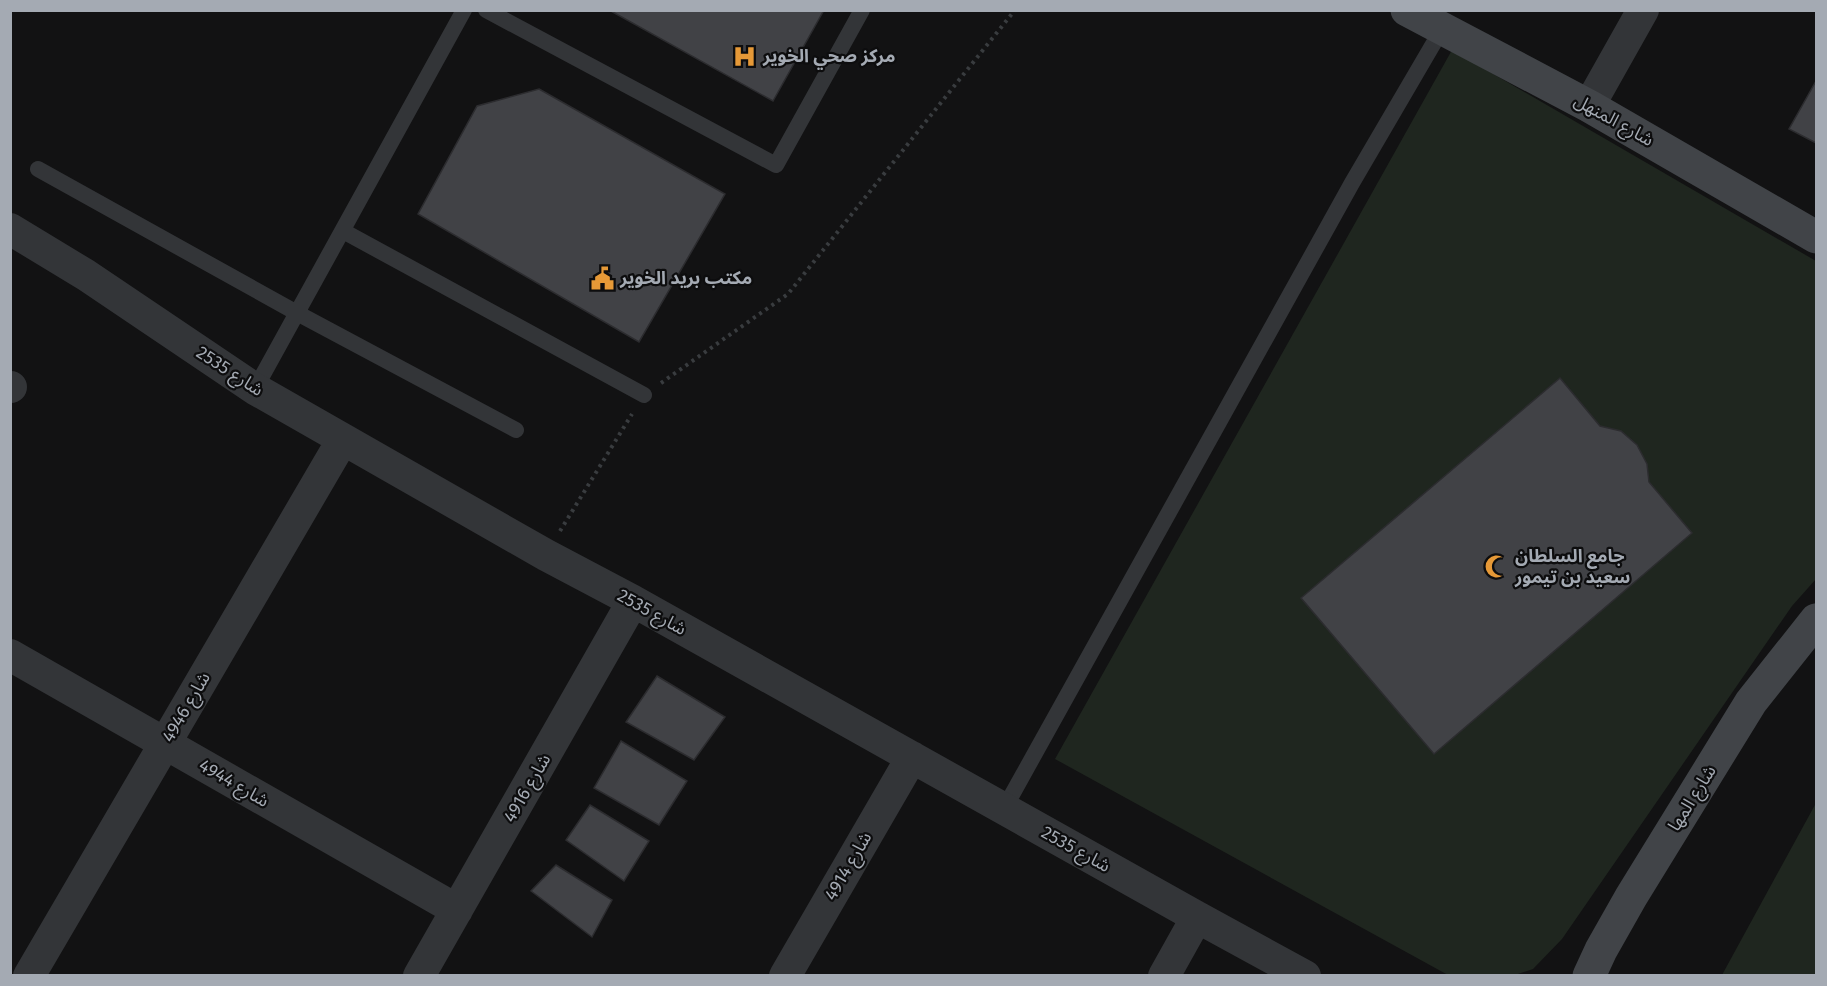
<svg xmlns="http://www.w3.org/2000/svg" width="1827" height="986" viewBox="0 0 1827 986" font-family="'Fira Sans','Noto Sans Arabic',sans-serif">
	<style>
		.green { fill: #1f261f }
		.building { fill: #414246; stroke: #2c2c2f; stroke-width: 1.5 }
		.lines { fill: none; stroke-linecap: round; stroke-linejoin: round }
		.path { stroke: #393c3f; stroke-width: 4; stroke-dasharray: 3 4.5; stroke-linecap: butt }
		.lane { stroke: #333538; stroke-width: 16 }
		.street { stroke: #333538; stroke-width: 32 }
		.secondary { stroke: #414448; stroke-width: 33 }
		.labels { text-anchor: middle; stroke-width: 4.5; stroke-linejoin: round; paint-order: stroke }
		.poi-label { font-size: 18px; font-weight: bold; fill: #a4aab3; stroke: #0d0d0e; text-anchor: start }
		.street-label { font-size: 18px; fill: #a4aab3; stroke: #0d0d0e }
	</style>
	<rect width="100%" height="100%" fill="#121213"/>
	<path class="green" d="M1452 50 1816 261V579L1792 606 1562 939 1533 969 1515 975H1448L1055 759Z
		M1816 803V975H1722Z"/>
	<path class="building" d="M609 10H824L773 101Z
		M1816 81V143L1789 129Z
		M539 89 725 194 639 342 418 214 477 106Z
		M1560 378 1600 426 1621 431 1637 445 1647 464 1649 482 1692 533 1434 754 1301 598Z
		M657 676 725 717 694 760 626 722Z
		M621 741 687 781 659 825 594 788Z
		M590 805 649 841 624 881 566 840Z
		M556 865 612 900 592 937 531 891Z"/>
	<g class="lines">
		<path class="path" d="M661 383 788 294 1015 10
			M560 531 632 414"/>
		<path class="lane" d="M486 10 776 165 862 10
			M38 169 297 313 516 430
			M343 231 644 395
			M255 389 464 10
			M1004 809 1352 183 1442 29"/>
		<path class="street" d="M1589 106 1643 10
			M10 229 86 275 255 389 546 555 633 601 1197 917 1305 976
			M10 387H11
			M10 655 457 910
			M29 976 343 439
			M419 976 633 601
			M785 976 912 757
			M1164 976 1197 917"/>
		<path class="secondary" d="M1407 10 1589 106 1816 237
			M1589 976 1601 950 1631 897 1751 702 1816 620"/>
	</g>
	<defs>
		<symbol id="hospital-bare" viewBox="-9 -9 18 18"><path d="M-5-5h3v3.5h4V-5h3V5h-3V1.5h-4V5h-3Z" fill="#e69937" stroke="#0d0d0e" stroke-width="2.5" paint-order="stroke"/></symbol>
		<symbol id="civic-bare" viewBox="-9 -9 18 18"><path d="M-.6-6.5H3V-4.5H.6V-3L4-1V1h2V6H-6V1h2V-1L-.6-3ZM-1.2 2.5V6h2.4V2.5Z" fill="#e69937" stroke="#0d0d0e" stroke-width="2.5" paint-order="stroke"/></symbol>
		<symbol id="mosque-bare" viewBox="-9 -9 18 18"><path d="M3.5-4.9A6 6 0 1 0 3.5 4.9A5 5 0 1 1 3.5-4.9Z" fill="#e69937" stroke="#0d0d0e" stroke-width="2.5" paint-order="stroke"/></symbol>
	</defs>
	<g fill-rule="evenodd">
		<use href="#hospital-bare" x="728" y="40" width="33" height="33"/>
		<use href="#civic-bare" x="586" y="262" width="33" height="33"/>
		<use href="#mosque-bare" x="1480" y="550" width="33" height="33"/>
	</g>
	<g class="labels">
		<g class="poi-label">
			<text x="763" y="62">مركز صحي الخوير</text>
			<text x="620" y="284">مكتب بريد الخوير</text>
			<text x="1515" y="562">جامع السلطان<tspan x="1515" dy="21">سعيد بن تيمور</tspan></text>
		</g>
		<g class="street-label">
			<text transform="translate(1614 120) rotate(29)" y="6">شارع المنهل</text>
			<text transform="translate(230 371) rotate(33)" y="6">2535 شارع</text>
			<text transform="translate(652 612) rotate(29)" y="6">2535 شارع</text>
			<text transform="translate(186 707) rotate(-60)" y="6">4946 شارع</text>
			<text transform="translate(234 783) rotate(30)" y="6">4944 شارع</text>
			<text transform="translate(527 788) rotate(-60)" y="6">4916 شارع</text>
			<text transform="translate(1692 798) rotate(-58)" y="6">شارع المها</text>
			<text transform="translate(1076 849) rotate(29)" y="6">2535 شارع</text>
			<text transform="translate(848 866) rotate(-60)" y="6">4914 شارع</text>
		</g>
	</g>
	<rect width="1827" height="986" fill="none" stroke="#a4aab3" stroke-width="24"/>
</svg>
